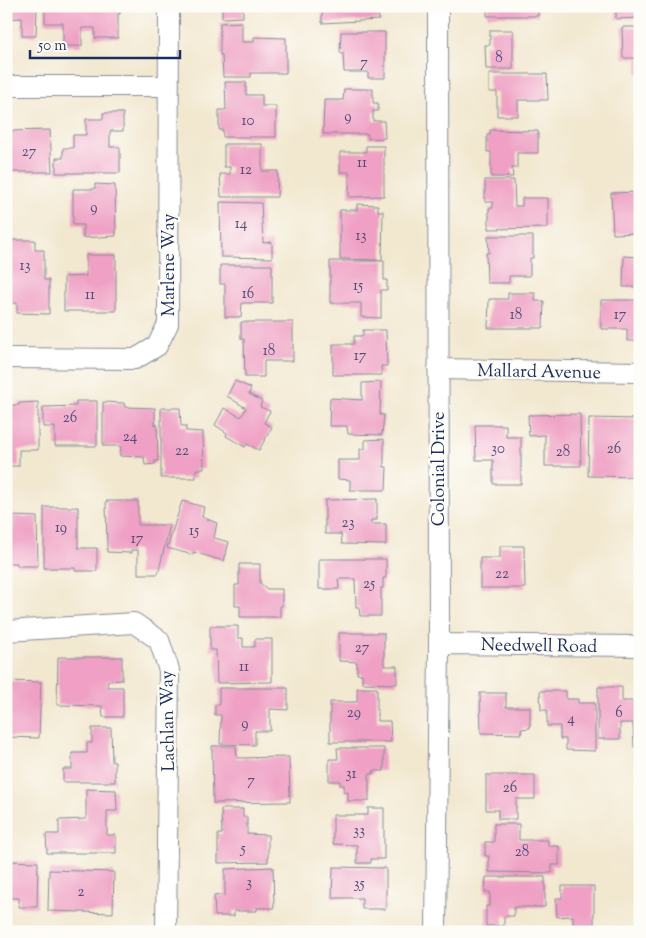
<svg xmlns="http://www.w3.org/2000/svg" width="646" height="938" viewBox="0 0 646 938" font-family="'Sorts Mill Goudy',serif">
	<style>
		.building { fill: #efa0c4 }
		.lines { fill: none; stroke-linecap: round; stroke-linejoin: round }
		.minor-casing { stroke: #868c97; stroke-width: 22 }
		.minor { stroke: #fff; stroke-width: 20 }
		.labels { text-anchor: middle; stroke-width: 5; stroke-linejoin: round; paint-order: stroke }
		.number-label { font-size: 15px; fill: #504b78 }
		.street-label { font-size: 18px; fill: #1b2f5e; stroke: #fdfcf7 }
	</style>
	<rect width="100%" height="100%" fill="#fdfcf7"/>
	<filter id="ink" filterUnits="userSpaceOnUse"><feTurbulence type="fractalNoise" baseFrequency=".02" numOctaves="2"/><feDisplacementMap in="SourceGraphic" scale="10" xChannelSelector="R" yChannelSelector="G"/><feConvolveMatrix kernelMatrix="1 2 1 2 8 2 1 2 1" color-interpolation-filters="sRGB"/></filter>
	<filter id="wash" filterUnits="userSpaceOnUse"><feTurbulence type="fractalNoise" baseFrequency=".0096" numOctaves="4" result="noise"/><feDisplacementMap in="SourceGraphic" scale="20" xChannelSelector="R" yChannelSelector="G"/><feGaussianBlur stdDeviation="1.12" result="paint"/><feColorMatrix in="noise" values="0 0 0 0 0 0 0 0 0 0 0 0 0 0 0 0 0 1.4 0 .05"/><feComposite in="paint" operator="in"/></filter>
	<g filter="url(#wash)">
		<rect width="100%" height="100%" fill="#f2e8d0"/>
		<g id="blocks">
			<path class="building" d="M6 6H37L36 36H22V18L6 19Z
				M45 6H120V14H118V38H95V28H82V46H63V23H45Z
				M222 6H243V17L222 18Z
				M322 6H386V11H378L379 20 322 23Z
				M487 6H538V16H487Z
				M616 6H640V18L616 19Z
				M242 22V42H254V37L286 38V73H251V77H223L222 55H220V23Z
				M622 27H640V73H637V58H623Z
				M490 30H513V69H486L485 45H490Z
				M341 32H385V78H368V72H344L343 53H340Z
				M489 74H547L548 100H518V116H497V92H489Z
				M225 82H246V95H262V106H276V137H223V130H219V110H226Z
				M344 89H373V103H378V111H373V121H384L385 138 368 139V134H323L324 100H343Z
				M103 113H123V131H110V147H120V173H56V158H63V148H73V135H86V119H103Z
				M50 130 52 172H6V131Z
				M490 130 538 131V153H517V168H512L513 177H491V152H487V135H490Z
				M636 142H640V167H636Z
				M224 144H262V171H278L277 197H221L220 174H230V167H224Z
				M366 146H384V196L349 197V172H340V152H366Z
				M485 180H514L515 206H522V198H548V228L489 229V208H493V202H485Z
				M95 184 115 185 116 236 83 238V225H73V189H95Z
				M640 192V233L613 234 611 193Z
				M220 202 261 203 263 243 272 242V258L221 257Z
				M357 204 378 205V211H383L382 260 340 259V210H357Z
				M488 236H533V258H530V276H509V283H487L486 253H489Z
				M6 240H35V250H44V280H49V314L17 313V303H6Z
				M86 255H116V311H64V277L86 276Z
				M624 256 640 257V287H623Z
				M330 261H384V280H387V290H381V318L361 317V303H330Z
				M220 265H272V303H242L241 317H225V284H220Z
				M508 293H535V301H544L543 328H488L489 299H508Z
				M601 300H640V341H627V329H601Z
				M241 322H293V361H264V377H245L244 339H241Z
				M363 330H386L387 366H381L382 375H333V344H354V336H363Z
				M235 381 251 388 249 394 262 401 260 407 270 411 264 423 272 427 259 450 247 444 245 447 226 436 227 433 215 425 224 408 241 417 246 408 227 396Z
				M381 382 380 415H384L382 435 348 434 347 426H329L330 398 362 400V383Z
				M76 401H97V446H55V427H43V407L76 406Z
				M38 402V450H19V466H6V405H19V403Z
				M103 402 124 403 125 407 155 408V425L157 424 158 461H155V464L145 465 144 457 120 456 121 446H103Z
				M161 408H180L181 426H186V431L203 432 204 469H196V478H161Z
				M580 414 581 466H545V435L529 436 528 415Z
				M589 418 640 419V477L588 476Z
				M475 425H506V437H521V484H493V460H476Z
				M384 439V467H387L386 490H350V480L338 479V460H360V449H365V440Z
				M377 499V520H371V524H386V545L342 544 341 534H325V500Z
				M106 501H138V525H170L158 574H138V550H131V553L107 552Z
				M182 501 204 507 202 517 217 523 214 538 229 542 224 561 193 552V555L167 548Z
				M44 507H78V548H97V571H75V568H44Z
				M13 516 37 517 38 566H17V563H6V528H14Z
				M500 546H524L525 588H480V558H500Z
				M319 559H386V578H383V588H381V616H360L359 607H356L355 579H338L339 589H319Z
				M239 564H260V583L267 589H282V606H280V617H240V606H235V585H239Z
				M210 626H238V638H243V647H255V639H272V682L217 683 216 650H210Z
				M339 633H384V666H397V684L362 683V674H357V662L339 661Z
				M58 657H122V680L108 681 107 687H123V717H103L102 706 57 705Z
				M6 681 41 682 39 738 6 737Z
				M598 687H622V701H640V747H634L633 723H620V739H598Z
				M219 688H288V710L270 709V731H255V745L220 744 221 715H215V705H219Z
				M357 688H377V721H390L391 742H330V702H357Z
				M540 691H566V699H578V703H595V751L566 750V739H560V726H547V710H541Z
				M480 693H506V707H530V728L521 729 522 734 481 733Z
				M92 728H111L112 762H115V782H63V769H72V753H87V743H92Z
				M212 746H236L237 758 289 757 290 802 213 803Z
				M337 748H384V771H373V774H369V801H348V792H344V785H340V781H329V759H338Z
				M486 775H535V799H516V819H498V810H486Z
				M86 789 116 790 117 811H107V835H116V853H47L46 834H59V820L86 819Z
				M368 808H384V859H371V863H357V845L333 844V815H368Z
				M221 809H243V817H247V834L268 835V862L218 863V834H222Z
				M494 824H519V840H548V846H559V865H552V873L489 872V856H485V842H494Z
				M6 861 38 862 37 907H19V898H6Z
				M273 867 274 908H257V911H234V916H215L214 896 225 895V869Z
				M333 867 386 868V909H362V898H332Z
				M49 870 114 872 113 913 48 911Z
				M486 877H545V907H514V916H504V926H486V906H490V892H485Z
				M562 886H594V932H573V916L557 917 556 898H562Z"/>
		</g>
	</g>
	<g filter="url(#ink)">
		<use href="#blocks" fill-opacity="0" stroke="#868c97" stroke-width="1"/>
		<g class="lines">
			<defs>
				<path id="minor" d="M6 86H169
					M6 358 135 359 157 346 168 324 169 6
					M438 369 640 372
					M6 631 134 623 159 640 169 670 166 932
					M439 644 640 646
					M436 932 439 644 438 6"/>
			</defs>
			<use href="#minor" class="minor-casing"/>
			<use href="#minor" class="minor"/>
		</g>
	</g>
	<g class="labels">
		<g class="number-label">
			<text x="499" y="62">8</text>
			<text x="364" y="67">7</text>
			<text x="348" y="121">9</text>
			<text x="248" y="125">10</text>
			<text x="29" y="156">27</text>
			<text x="362" y="167">11</text>
			<text x="246" y="174">12</text>
			<text x="94" y="212">9</text>
			<text x="241" y="228">14</text>
			<text x="361" y="240">13</text>
			<text x="25" y="270">13</text>
			<text x="358" y="290">15</text>
			<text x="248" y="298">16</text>
			<text x="90" y="299">11</text>
			<text x="516" y="319">18</text>
			<text x="620" y="319">17</text>
			<text x="269" y="355">18</text>
			<text x="360" y="360">17</text>
			<text x="70" y="422">26</text>
			<text x="130" y="441">24</text>
			<text x="498" y="453">30</text>
			<text x="614" y="453">26</text>
			<text x="182" y="455">22</text>
			<text x="563" y="456">28</text>
			<text x="348" y="527">23</text>
			<text x="61" y="532">19</text>
			<text x="194" y="535">15</text>
			<text x="137" y="543">17</text>
			<text x="502" y="578">22</text>
			<text x="369" y="588">25</text>
			<text x="362" y="652">27</text>
			<text x="244" y="671">11</text>
			<text x="354" y="717">29</text>
			<text x="619" y="717">6</text>
			<text x="571" y="723">4</text>
			<text x="245" y="728">9</text>
			<text x="351" y="778">31</text>
			<text x="251" y="785">7</text>
			<text x="510" y="792">26</text>
			<text x="359" y="835">33</text>
			<text x="243" y="853">5</text>
			<text x="522" y="856">28</text>
			<text x="249" y="887">3</text>
			<text x="359" y="888">35</text>
			<text x="81" y="896">2</text>
		</g>
		<g class="street-label">
			<text transform="translate(168 265) rotate(-90)" y="6">Marlene Way</text>
			<text transform="translate(539 371) rotate(1)" y="6">Mallard Avenue</text>
			<text transform="translate(438 469) rotate(-90)" y="6">Colonial Drive</text>
			<text transform="translate(539 645) rotate(1)" y="6">Needwell Road</text>
			<text transform="translate(167 721) rotate(-91)" y="6">Lachlan Way</text>
		</g>
	</g>
	<rect width="646" height="938" fill="none" stroke="#fdfcf7" stroke-width="25"/>
	<path d="M30 50v8h150v-8" fill="none" stroke="#1b2f5e" stroke-width="2.5"/>
	<text x="38" y="50" font-size="15" fill="#1b2f5e" stroke="#fdfcf7" stroke-width="4" paint-order="stroke">50 m</text>
</svg>
